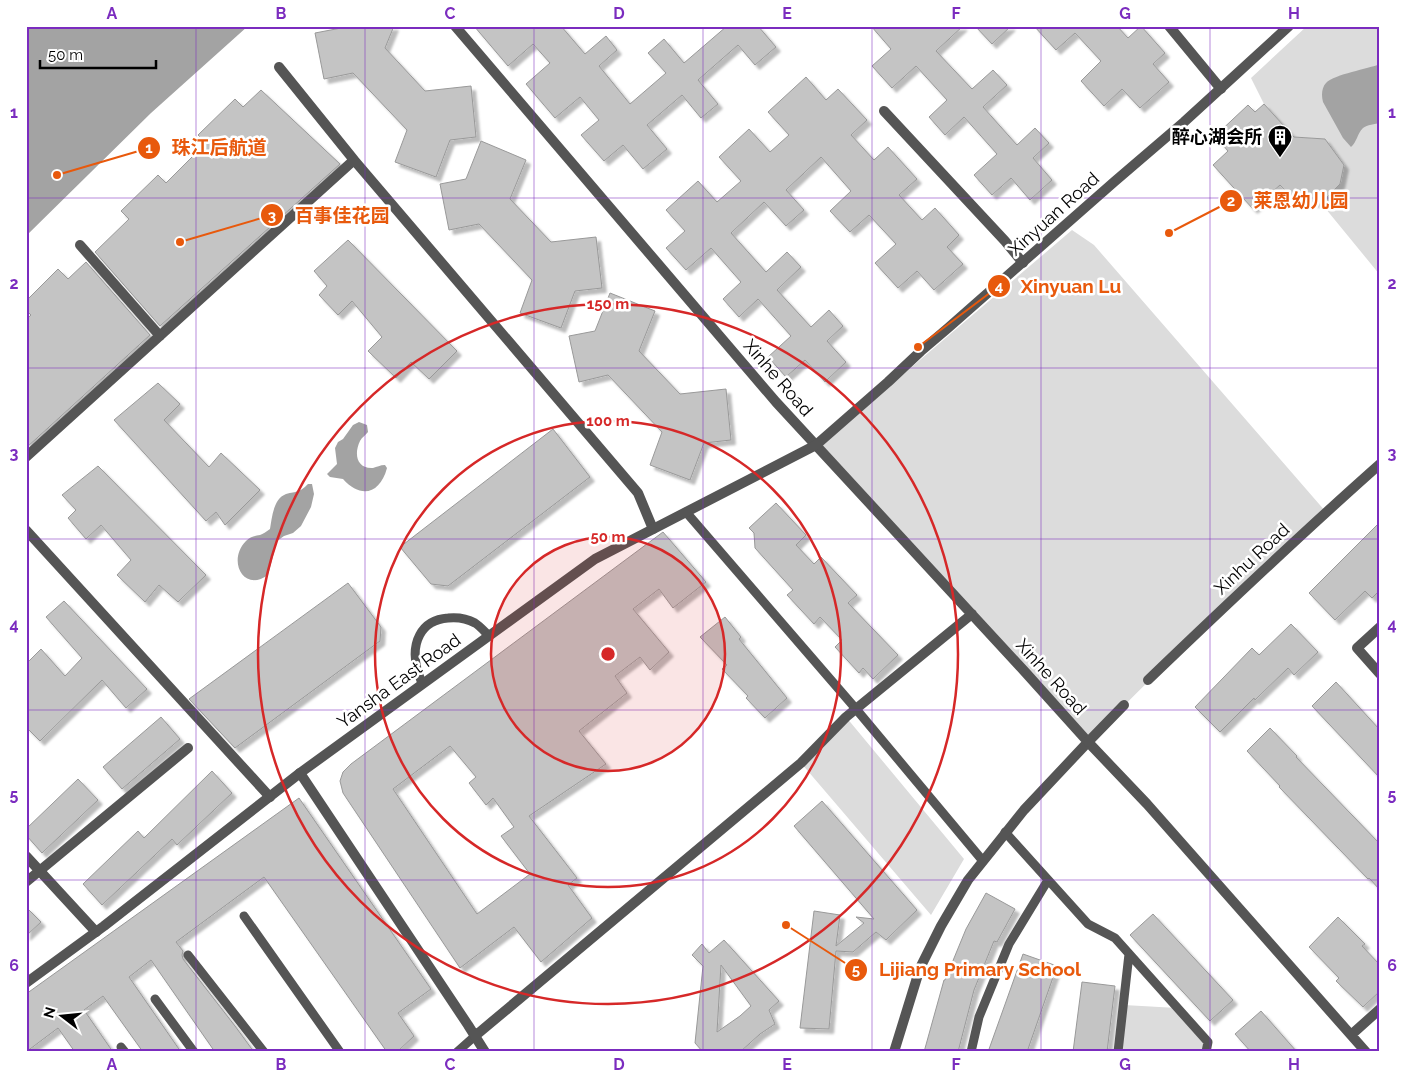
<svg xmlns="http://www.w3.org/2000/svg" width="1406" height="1078" viewBox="0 0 1406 1078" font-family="Raleway,'Noto Sans SC',sans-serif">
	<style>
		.green { fill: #dcdcdc }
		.water { fill: #a3a3a3 }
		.building { fill: #c4c4c4; stroke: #999; fill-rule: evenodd; filter: url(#shadow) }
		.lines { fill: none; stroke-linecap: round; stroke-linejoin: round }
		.service { stroke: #555; stroke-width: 9 }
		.minor { stroke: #555; stroke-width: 10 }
		.tertiary { stroke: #555; stroke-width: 10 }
		.grid { fill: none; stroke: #7b2cbf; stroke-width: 1; stroke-opacity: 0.55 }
		.ring { fill: none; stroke: #d62828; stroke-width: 2.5 }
		.labels { text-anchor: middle; stroke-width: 5; stroke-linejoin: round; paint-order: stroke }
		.poi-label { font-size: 18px; font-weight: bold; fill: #000; stroke: #fff; text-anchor: end }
		.street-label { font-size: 18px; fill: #000; stroke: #fff }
		.centre { fill: #d62828; stroke: #fff; stroke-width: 2.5 }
		.ring-label { font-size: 15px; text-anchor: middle; font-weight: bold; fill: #d62828; stroke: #fff; stroke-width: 5; stroke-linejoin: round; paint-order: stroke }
		.leader { fill: none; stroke: #e8590c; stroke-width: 2 }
		.callout-dot { fill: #e8590c; stroke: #fff; stroke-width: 2 }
		.mark-label { font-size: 15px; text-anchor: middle; font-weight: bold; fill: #fff }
		.callout-label { font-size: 19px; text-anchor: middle; font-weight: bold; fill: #e8590c; stroke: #fff; stroke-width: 5; stroke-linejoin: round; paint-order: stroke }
		.neatline { fill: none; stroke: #7b2cbf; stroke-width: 2 }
		.grid-label { font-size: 16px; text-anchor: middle; font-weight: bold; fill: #7b2cbf }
	</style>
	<defs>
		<filter id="shadow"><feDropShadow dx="4.5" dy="4.5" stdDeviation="1" flood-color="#0004"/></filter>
	</defs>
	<rect width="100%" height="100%" fill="#fff"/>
	<path class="green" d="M1307 26H1380V275L1321 203 1340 184 1344 165 1325 139 1294 137 1264 104 1251 78Z
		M1072 230 1094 245 1326 512C1246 587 1165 663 1088 742L818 447Z
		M846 717 964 859 931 915 801 763Z
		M1124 1005 1177 1008 1208 1042 1206 1052H1118Z"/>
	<path class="water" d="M26 26H248L151 113 26 236Z
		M1380 64V123C1375 124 1367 125 1363 128 1357 134 1357 142 1351 147L1343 138 1323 102C1321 95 1322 87 1326 83 1335 74 1368 69 1380 64Z
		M359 422 367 425 368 432C366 435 362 437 360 441 354 453 356 469 373 468 377 467 380 465 385 465L387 468C380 494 361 499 343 479L330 477 327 474 337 464 335 448 338 442 343 439 353 425Z
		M308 484H312L314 494 311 507 301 526 293 533 284 536 277 541 268 575C243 593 227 560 246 541 250 537 254 536 260 535 263 534 266 532 270 529 272 518 273 499 286 494 297 491 299 493 308 484Z"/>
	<path class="building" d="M341 26H394L385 48 425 91 471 86 476 137 450 140 436 177 395 162 407 130 353 73 324 79 315 33 341 28Z
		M474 26H561L585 54 606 36 617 50 599 66 630 104 666 73 648 53 664 39 684 63 727 26H758L776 47 755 65 738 45 698 80 718 104 701 118 682 95 647 125 667 149 643 169 623 145 604 161 581 135 599 120 580 97 555 118 526 84 550 63 533 44 508 66Z
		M871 26H963L936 51 972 89 993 70 1007 85 983 107 1017 145 1035 128 1049 143 1033 158 1052 180 1030 200 1011 178 992 195 974 175 997 154 964 117 945 135 929 117 947 100 916 66 892 88 872 66 891 49Z
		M975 26H1011L992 44Z
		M1034 26H1117L1128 38 1141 26 1165 53 1153 64 1169 82 1140 108 1122 89 1104 106 1081 81 1101 61 1075 33 1056 50Z
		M806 77 826 100 838 89 867 120 851 135 874 160 888 147 917 179 899 195 922 220 935 208 959 235 947 247 963 264 934 290 917 271 898 288 875 263 896 244 869 215 850 232 830 211 851 191 821 157 786 190 804 210 786 226 764 202 731 233 766 272 787 252 801 267 777 290 811 327 829 310 843 326 827 341 846 362 825 382 805 360 786 377 768 357 791 336 758 299 739 317 723 299 741 282 711 248 686 270 666 248 685 231 666 210 698 181 717 202 741 181 719 157 749 129 770 152 789 135 768 112Z
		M261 90 340 164 160 326 95 252 129 219 121 211 158 175 166 183 206 143 198 135 235 99 243 107Z
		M1264 104 1294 137 1325 139 1344 165 1340 184 1321 203 1295 201 1280 185 1253 209 1213 165 1228 151 1215 136 1248 105 1255 112Z
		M481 141 526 160 510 199 551 242 596 237 602 288 575 291 561 328 520 313 532 280 479 224 449 230 440 184 466 179Z
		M348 240 457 351 429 379 411 362 396 378 368 351 382 337 352 301 338 315 319 295 327 286 314 271Z
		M86 262 150 335 26 448V320L31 315 26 310V301L58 269 68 279Z
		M610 293 655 311 639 351 680 394 726 389 731 440 704 443 690 480 650 465 662 432 608 375 579 382 569 336 595 331Z
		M158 383 180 404 164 420 209 467 221 453 260 490 225 525 216 512 206 521 114 420Z
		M553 429 590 477 448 586 431 584 400 547Z
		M98 466 206 575 178 602 159 585 145 602 117 575 131 560 101 525 86 539 68 518 76 510 62 495Z
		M776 503 806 535 796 545 814 564 821 557 857 595 848 603 898 655 873 679 863 668 859 673 835 647 842 640 820 617 814 624 787 595 793 590 755 548 754 533 749 528Z
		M1380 522V590L1372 598 1365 591 1335 620 1309 593Z
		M663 532 706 582 673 608 659 589 633 609 669 652 650 670 640 657 615 676 627 693 579 731 606 764 529 816 577 878 568 885 592 918 541 962 514 927 460 968 343 793 340 781 343 772 351 764ZM450 746 476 777 469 783 486 805 493 798 514 827 501 836 530 874 477 914 393 789Z
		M348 583 381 627 380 641 235 748 189 699Z
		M64 601 147 689 126 708 102 680 40 741 26 727V664L41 649 65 676 82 658 46 617Z
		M725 617 741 637 739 639 787 698 765 718 746 698 748 696 722 669 727 665 700 637Z
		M1291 624 1318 652 1294 675 1288 668 1255 700 1254 698 1220 732 1195 707 1252 648 1259 655Z
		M1336 682 1380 730V778L1312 706Z
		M161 717 180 739 122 789 103 767Z
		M1270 728 1297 756 1296 757 1380 844V890L1369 878 1368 879 1279 787 1280 786 1247 751Z
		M212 771 232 793 177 845 172 839 102 905 83 884 138 831 144 838Z
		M78 779 98 800 42 853 26 835V829Z
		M299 798 431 989 398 1013 414 1036 397 1052H387L264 877 176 942 183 951 182 955 183 959 235 1026 254 1052H215L151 960 129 977 181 1052H143L103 996 84 1010 113 1052H75L58 1028 26 1052V994Z
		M822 801 917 910 886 940 876 932 853 952 836 951 829 1029 800 1028 814 911 840 915 836 946 864 923 856 917 874 919 794 826Z
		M986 893 1015 909 997 942 994 941 974 990 958 1052H924L944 980H945L966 929Z
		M26 907 41 922 26 936Z
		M1153 914 1233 1000 1210 1021 1130 935Z
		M1338 917 1365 944 1362 946 1380 965V991L1363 1007 1336 981 1339 978 1309 947Z
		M724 940 779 1001 769 1010 775 1024 760 1034 740 1052H703L695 1043 703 966 692 955 702 944 709 953ZM721 965 751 1006 740 1016 717 1032Z
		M1023 954 1057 966 1027 1052H988Z
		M1082 982 1115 986 1107 1052H1073Z
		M1261 1011 1297 1052H1251L1235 1034Z"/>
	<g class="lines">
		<path class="service" d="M686 512 856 709 983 861
			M422 684C421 679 418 674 417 669 411 644 420 620 448 618 458 617 466 618 475 623 480 626 485 632 489 636
			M1005 832 1088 924 1115 938 1208 1042 1206 1052
			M244 916 340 1052
			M188 955 264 1052
			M155 999 194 1052
			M121 1047 125 1052
			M457 1052 475 1036
			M971 1052 979 1017 1009 944 1048 880
			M1118 1052 1129 954"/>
		<path class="minor" d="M455 26 776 402 1026 673 1088 742 1147 804 1366 1052
			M1169 26 1221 89
			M279 67 354 160
			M884 111 1005 241 1023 263
			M80 245 160 336
			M26 457 354 160 638 493 653 529
			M26 530 270 797
			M1380 627 1357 648 1380 674
			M1148 680C1224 607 1301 534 1380 464
			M300 773 468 1025 485 1052
			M26 856 96 932
			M26 882 188 748
			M1351 1035 1380 1009
			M475 1036 801 763 846 717 972 614
			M894 1052 920 968 941 926 968 880 1024 810 1088 742"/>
		<path class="tertiary" d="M1088 742 1124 705
			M26 983 104 926 300 773 595 559 816 445 888 382 921 351 948 328 1114 182 1184 122 1289 26"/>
	</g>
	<path class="grid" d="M196 26V1052M365 26V1052M534 26V1052M703 26V1052M872 26V1052M1041 26V1052M1210 26V1052M26 198H1380M26 368H1380M26 539H1380M26 710H1380M26 880H1380"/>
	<circle cx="608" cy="654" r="117" fill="#d62828" fill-opacity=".12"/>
	<g class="ring">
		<circle cx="608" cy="654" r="117"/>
		<circle cx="608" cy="654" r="233"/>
		<circle cx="608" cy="654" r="350"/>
	</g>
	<defs>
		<symbol id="building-pin" viewBox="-11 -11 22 30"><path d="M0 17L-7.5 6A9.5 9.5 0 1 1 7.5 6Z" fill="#000" stroke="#fff"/><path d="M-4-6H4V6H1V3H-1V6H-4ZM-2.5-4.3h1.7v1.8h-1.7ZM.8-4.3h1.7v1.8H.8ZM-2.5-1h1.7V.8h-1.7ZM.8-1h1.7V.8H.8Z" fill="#fff"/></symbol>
	</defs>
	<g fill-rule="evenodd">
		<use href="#building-pin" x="1266" y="123" width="28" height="38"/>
	</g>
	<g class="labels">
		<g class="poi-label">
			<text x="1262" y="143">醉心湖会所</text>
		</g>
		<g class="street-label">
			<text transform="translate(1054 214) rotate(-42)" y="6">Xinyuan Road</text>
			<text transform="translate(778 378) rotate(49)" y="6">Xinhe Road</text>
			<text transform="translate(1252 559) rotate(-43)" y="6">Xinhu Road</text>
			<text transform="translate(1051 677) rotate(48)" y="6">Xinhe Road</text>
			<text transform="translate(399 681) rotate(-36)" y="6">Yansha East Road</text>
		</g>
	</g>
	<circle cx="608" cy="654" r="8" class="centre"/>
	<g class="ring-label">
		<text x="608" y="309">150 m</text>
		<text x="608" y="426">100 m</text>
		<text x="608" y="542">50 m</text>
	</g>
	<path class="leader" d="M57 175L149 148M1169 233L1231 201M180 242L272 215M918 347L999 286M786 925L856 970"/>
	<g class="callout-dot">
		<circle cx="57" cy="175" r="5"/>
		<circle cx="1169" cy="233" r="5"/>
		<circle cx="180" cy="242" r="5"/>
		<circle cx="918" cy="347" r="5"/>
		<circle cx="786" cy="925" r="5"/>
		<circle cx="149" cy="148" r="12"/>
		<circle cx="1231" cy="201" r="12"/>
		<circle cx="272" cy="215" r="12"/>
		<circle cx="999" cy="286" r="12"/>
		<circle cx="856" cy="970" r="12"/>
	</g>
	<g class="mark-label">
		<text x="149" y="153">1</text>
		<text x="1231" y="206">2</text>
		<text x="272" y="221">3</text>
		<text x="999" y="291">4</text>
		<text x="856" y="975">5</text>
	</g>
	<g class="callout-label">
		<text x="219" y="154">珠江后航道</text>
		<text x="1301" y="207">莱恩幼儿园</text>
		<text x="342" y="222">百事佳花园</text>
		<text x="1071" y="293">Xinyuan Lu</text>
		<text x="980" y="976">Lijiang Primary School</text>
	</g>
	<rect width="1406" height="1078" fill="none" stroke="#ffffff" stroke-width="55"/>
	<g transform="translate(62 1016) rotate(286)" stroke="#ffffff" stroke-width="4" paint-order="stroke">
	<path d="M0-4L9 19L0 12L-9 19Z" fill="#000000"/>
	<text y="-8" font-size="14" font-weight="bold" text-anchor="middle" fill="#000000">N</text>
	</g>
	<path d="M40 60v8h116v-8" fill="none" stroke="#000000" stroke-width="2.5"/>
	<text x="48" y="60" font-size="15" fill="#000000" stroke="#ffffff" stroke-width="4" paint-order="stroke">50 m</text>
	<rect x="28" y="28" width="1350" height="1022" class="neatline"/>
	<g class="grid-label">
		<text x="112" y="19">A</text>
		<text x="281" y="19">B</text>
		<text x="450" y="19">C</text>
		<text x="619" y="19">D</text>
		<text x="787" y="19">E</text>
		<text x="956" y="19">F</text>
		<text x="1125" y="19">G</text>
		<text x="1294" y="19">H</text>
		<text x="14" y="118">1</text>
		<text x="1392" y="118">1</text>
		<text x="14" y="289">2</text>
		<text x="1392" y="289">2</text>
		<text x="14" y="459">3</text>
		<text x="1392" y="459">3</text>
		<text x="14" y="630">4</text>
		<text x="1392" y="630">4</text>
		<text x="14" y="800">5</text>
		<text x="1392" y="800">5</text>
		<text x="14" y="971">6</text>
		<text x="1392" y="971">6</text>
		<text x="112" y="1070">A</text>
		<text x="281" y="1070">B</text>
		<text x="450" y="1070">C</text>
		<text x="619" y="1070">D</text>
		<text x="787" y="1070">E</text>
		<text x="956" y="1070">F</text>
		<text x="1125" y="1070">G</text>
		<text x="1294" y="1070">H</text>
	</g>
</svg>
